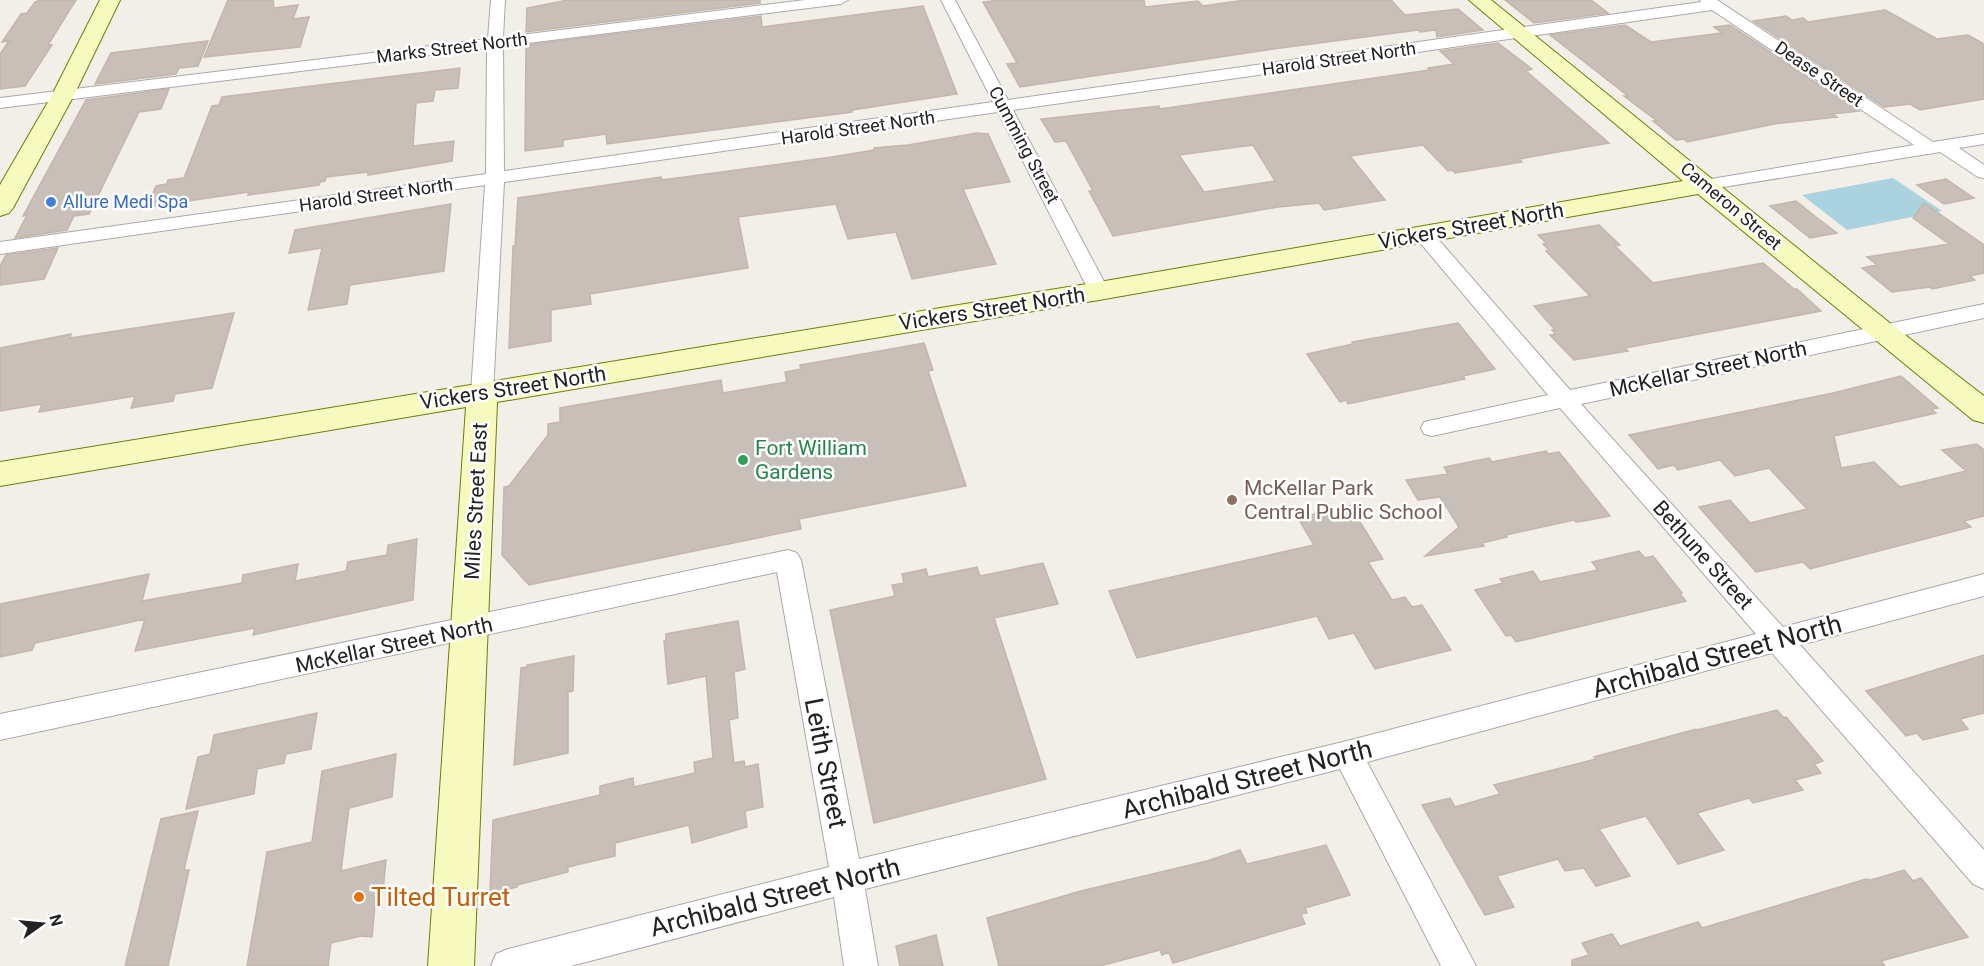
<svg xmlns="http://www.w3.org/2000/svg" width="1984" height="966" viewBox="0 0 1984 966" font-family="Roboto,sans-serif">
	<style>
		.water { fill: #aad3df }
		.building { fill: #c7bfb8; stroke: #c4b6ab; stroke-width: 1.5; fill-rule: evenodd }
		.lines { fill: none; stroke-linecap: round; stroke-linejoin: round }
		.street-casing { stroke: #a9a9a9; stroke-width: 2 }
		.secondary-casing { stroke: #707d05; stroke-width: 2 }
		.street { fill: #fff; fill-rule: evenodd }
		.secondary { fill: #f7fabf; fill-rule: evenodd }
		.shop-dot { fill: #3f7fe0; stroke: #fff; stroke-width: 2 }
		.leisure-dot { fill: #2e9e5b; stroke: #fff; stroke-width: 2 }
		.education-dot { fill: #8d6e63; stroke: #fff; stroke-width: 2 }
		.food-dot { fill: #e8710a; stroke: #fff; stroke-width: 2 }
		.labels { text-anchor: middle; stroke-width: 5; stroke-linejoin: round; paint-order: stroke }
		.far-street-label { font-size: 18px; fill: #222; stroke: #fff }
		.far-shop-label { font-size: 18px; fill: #366cbe; stroke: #fff; text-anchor: start }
		.street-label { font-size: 21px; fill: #222; stroke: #fff }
		.leisure-label { font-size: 21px; fill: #27864d; stroke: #fff; text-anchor: start }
		.education-label { font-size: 21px; fill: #785e54; stroke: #fff; text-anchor: start }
		.near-street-label { font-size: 26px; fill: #222; stroke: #fff }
		.near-food-label { font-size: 26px; fill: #c56008; stroke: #fff; text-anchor: start }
	</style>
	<rect width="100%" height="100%" fill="#f2efe9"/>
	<path class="water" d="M1893 178 1942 211 1847 230 1802 195Z"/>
	<path class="building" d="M40 0H76L48 45H52L25 86 0 89V54L9 41 2 42 21 14 27 13 35 2Z
		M228 0H273L274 8 298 5 293 19 309 17 300 47 204 57Z
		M568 0H760V3L526 32 527 8Z
		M1001 0H1144L1145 7 1198 1 1203 6 1245 0H1391L1405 15 1458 9 1483 30 1437 37 1436 30 1420 32 1418 30 1273 49 1020 87 1007 64 1017 63 983 2Z
		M1505 0H1591L1608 13 1534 23Z
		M923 6 957 94 852 110V112L607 144 606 134 563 140V146L525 151 526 45 761 16 762 27Z
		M1885 10 1937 39 1968 35 1984 44V99L1920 110 1910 104 1884 107 1753 21 1786 16 1792 20 1803 18 1808 22Z
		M1625 25 1651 42 1722 33 1714 27 1730 25 1859 111 1832 114 1837 117 1774 124 1687 142 1684 139 1676 140 1653 121H1657L1624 96H1628L1550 35Z
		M208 41 198 66 179 68 176 74 95 84 111 53Z
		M1498 43 1532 69 1526 71 1609 143 1519 159 1522 162 1455 173 1452 170 1448 171 1423 145 1350 156 1385 200 1324 210 1319 203 1278 207 1113 236 1089 191H1093L1066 141 1055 142 1041 119 1159 106 1160 109 1430 70 1428 68 1454 64 1440 51ZM1253 145 1275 181 1204 192 1179 155Z
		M460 68 458 88 435 90 433 101 416 103 413 146 454 141 452 161 368 175V172L326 177 325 181 320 182 319 185 248 195 249 192 147 207 156 186 167 184 168 180 184 178 212 106 219 105 222 97Z
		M169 89 161 109 139 112 89 214 74 216 67 230 15 238 27 215 23 216 86 100Z
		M977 133 988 134 1010 182 963 189 996 264 912 279 896 232 848 239 836 204 738 217 748 268 590 294 591 304 551 310V341L509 348 513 246H515L518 198 634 181 661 177 662 180 832 157 874 150V148L908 145Z
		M1946 179 1974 198 1944 204 1917 185Z
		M1796 201 1816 217 1837 233 1810 238 1770 206Z
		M1924 203 1984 245V273L1970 276 1975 280 1932 289 1930 287 1892 292 1862 268 1877 265 1867 257 1949 244 1913 218Z
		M451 204 444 271 350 285 347 304 308 310 322 248 289 253 295 230Z
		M1599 225 1620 245 1615 246 1653 283 1763 263 1794 289H1797L1821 311 1625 348 1628 351 1574 360 1550 335 1556 334 1552 330H1555L1534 306 1590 296 1546 251 1549 250 1543 244 1546 243 1538 235Z
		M58 248 44 279 0 285V266L6 255Z
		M234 313 212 388 175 394 173 401 131 408 135 396 39 412 42 404 0 411V348L71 334 70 338Z
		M1458 323 1495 369 1463 376 1465 379 1348 404 1346 400 1340 402 1307 354 1353 344 1352 342Z
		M924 343 933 370 928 371 966 486 799 519 801 529 529 585 502 555 504 487 509 486 548 435V424L560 422V408L721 380 723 393 787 382 785 372 801 369 800 365Z
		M1901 376 1938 408 1931 409 1936 413 1834 436 1841 468 1874 462 1900 487 1966 471 1942 450 1977 444 1984 450V516L1964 521 1971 527 1810 569 1803 562 1756 572 1699 507 1730 500 1750 523 1807 509 1769 468 1735 476 1720 460 1678 470 1674 465 1658 469 1629 435 1833 393Z
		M1546 451 1548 454 1559 452 1610 516 1584 521 1576 522 1574 520 1506 535 1507 537 1482 543 1484 546 1425 556 1459 527 1440 497 1418 500 1406 480 1448 474 1444 467 1489 458 1492 462Z
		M1350 506 1383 559 1368 562 1392 600 1405 597 1412 607 1422 605 1451 650 1375 669 1354 633 1329 639 1317 616 1137 658 1109 591 1314 545 1298 518Z
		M417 539 413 600 253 635 255 628 135 651 145 619 35 643 32 650 0 657V604L149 574 142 601 242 583 243 575 298 564 295 581 346 571 348 562 387 555 388 545Z
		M1639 551 1645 558 1653 556 1682 593 1680 594 1686 601 1516 642 1511 635 1506 636 1475 590 1503 583 1500 579 1533 571 1540 582 1598 570 1592 562Z
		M1043 563 1058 604 994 618 1046 779 874 823 830 610 895 596 892 585 904 583 902 574 926 569 928 577 977 567 980 576Z
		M738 621 745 669 734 672 738 718 729 720 734 763 744 761 745 767 758 764 763 807 745 811 747 827 692 843 689 825 615 843V856L568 867V872L517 885V887L493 893V891H490L493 820 600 795V786L633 778 634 787 695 773 694 762 713 758 706 676 668 684 664 641H666V634Z
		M1984 655V713L1960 719 1968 729 1923 740 1917 733 1906 736 1866 691Z
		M574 656 573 691 568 692V753L514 765 521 668 527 667V665Z
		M1777 710 1784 718 1786 717 1823 761 1814 764 1821 773 1795 780 1803 790 1753 803 1749 798 1697 813 1724 850 1678 864 1646 816 1599 829 1630 876 1596 886 1584 868 1565 871 1558 859 1497 876 1514 907 1485 915 1422 805 1450 798 1455 807 1500 794 1494 785 1596 759 1594 757 1696 729 1697 730Z
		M317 713 311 749 286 754 284 763 257 769 254 794 186 809 198 757 210 754 214 735Z
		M396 754 392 797 349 808 341 871 386 860 383 891 376 893 372 937 361 936 331 943 328 966H247L267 852 312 842 322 771Z
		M198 811 184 870H189L168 966H125L161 819Z
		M1326 845 1350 895 1305 908 1307 913 1301 914 1305 924 1173 963 1169 952 1162 955 1160 950 1100 966H999L987 918 1081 891 1207 861 1240 850 1247 864Z
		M1904 870 1913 881 1921 878 1968 937 1881 961 1885 966H1572V960L1589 955 1582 943 1612 934 1620 946 1698 922 1702 928 1709 926 1866 879 1871 880Z
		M936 935 943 966H900L896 946Z"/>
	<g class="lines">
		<defs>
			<path id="street" d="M491 0H505L503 37 805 0H848L841 4 503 46 504 171 993 102 941 0H955L1008 100 1701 2 1700 0H1717L1933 142 1984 134V144L1959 148 1984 165V178L1978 177 1940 152 1705 190 1699 189 1696 185 1699 181 1705 180 1914 145 1712 10 1013 110 1109 291 1106 296 1099 297 1092 296 1089 291 998 112 504 182 493 393 490 399 482 401 474 399 471 393 485 185 0 254V242L486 174 487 48 0 108V98L488 39Z
				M1424 229 1431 231 1570 390 1984 304V318L1581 404 1783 627 1984 574V596L1800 645 1984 850V889L1973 884 1772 653 1367 762 1476 966H1441L1340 769 865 889 878 966H844L834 897 571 966H491L496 954 508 949 829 867 777 572 0 740V714L788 550 797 553 801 560 859 859 1347 741 1756 634 1560 408 1432 436 1424 434 1421 428 1424 422 1548 395 1417 239 1414 235 1417 231Z"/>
			<path id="secondary" d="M100 0H120L74 95 13 208 9 213 0 216V185L52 95Z
				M1469 0H1491L1891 324 1984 396V423L1973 420 1698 194 1099 300 497 402 474 966H428L466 407 0 486V462L1099 282 1683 181Z"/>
		</defs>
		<use href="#street" class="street-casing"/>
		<use href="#secondary" class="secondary-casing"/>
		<use href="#street" class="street"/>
		<use href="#secondary" class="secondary"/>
	</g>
	<circle class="shop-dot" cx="51" cy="202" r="6"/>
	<circle class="leisure-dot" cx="743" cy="460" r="6"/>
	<circle class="education-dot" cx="1232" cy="500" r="6"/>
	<circle class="food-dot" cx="359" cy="897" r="6"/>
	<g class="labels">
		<g class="far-street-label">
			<text transform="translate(452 48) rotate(-7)" y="6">Marks Street North</text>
			<text transform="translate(1339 59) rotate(-8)" y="6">Harold Street North</text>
			<text transform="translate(1819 74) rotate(34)" y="6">Dease Street</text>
			<text transform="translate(858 128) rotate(-8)" y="6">Harold Street North</text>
			<text transform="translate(1024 145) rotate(62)" y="6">Cumming Street</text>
			<text transform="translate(376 195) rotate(-8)" y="6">Harold Street North</text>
			<text transform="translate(1731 206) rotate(40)" y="6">Cameron Street</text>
		</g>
		<g class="far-shop-label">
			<text x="63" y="208">Allure Medi Spa</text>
		</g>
		<g class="street-label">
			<text transform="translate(1471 226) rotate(-10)" y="7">Vickers Street North</text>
			<text transform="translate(992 309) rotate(-9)" y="7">Vickers Street North</text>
			<text transform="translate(1708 369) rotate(-12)" y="7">McKellar Street North</text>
			<text transform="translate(513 388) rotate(-9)" y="7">Vickers Street North</text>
			<text transform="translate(476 501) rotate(-87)" y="7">Miles Street East</text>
			<text transform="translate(1703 555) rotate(48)" y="7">Bethune Street</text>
			<text transform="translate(394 645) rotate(-12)" y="7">McKellar Street North</text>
		</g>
		<g class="leisure-label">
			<text x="755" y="455">Fort William<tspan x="755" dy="24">Gardens</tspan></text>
		</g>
		<g class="education-label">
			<text x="1244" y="495">McKellar Park<tspan x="1244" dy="24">Central Public School</tspan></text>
		</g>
		<g class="near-street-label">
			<text transform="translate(1717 656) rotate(-15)" y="9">Archibald Street North</text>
			<text transform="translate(826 763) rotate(79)" y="9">Leith Street</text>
			<text transform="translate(1247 779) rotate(-14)" y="9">Archibald Street North</text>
			<text transform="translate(775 897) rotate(-14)" y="9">Archibald Street North</text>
		</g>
		<g class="near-food-label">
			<text x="371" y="906">Tilted Turret</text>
		</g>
	</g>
	<g transform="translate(42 924) rotate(75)" stroke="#ffffff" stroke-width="4.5" paint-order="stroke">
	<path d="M0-4.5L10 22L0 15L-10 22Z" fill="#222222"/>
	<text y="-9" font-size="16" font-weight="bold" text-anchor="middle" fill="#222222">N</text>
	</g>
</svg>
